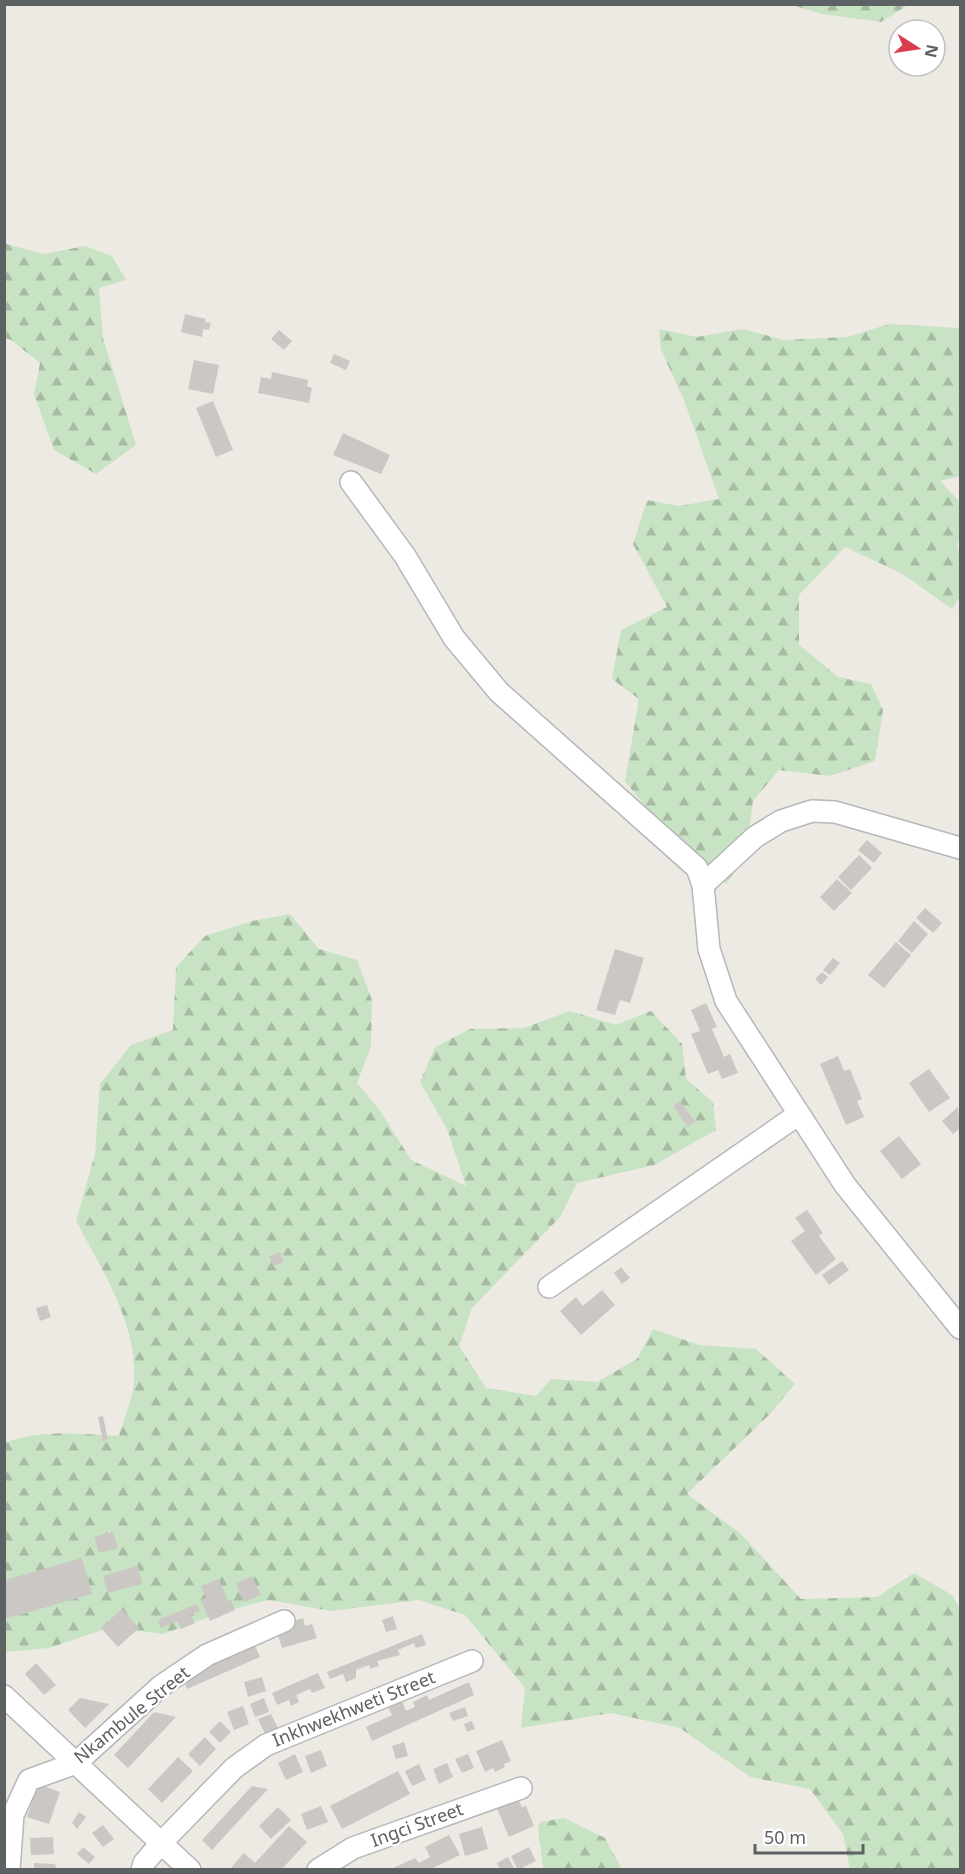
<svg xmlns="http://www.w3.org/2000/svg" width="965" height="1874" viewBox="0 0 965 1874" font-family="'Noto Sans',sans-serif">
	<style>
		.forest { fill: url(#forest-firs) }
		.building { fill: #cbc7c4 }
		.lines { fill: none; stroke-linecap: round; stroke-linejoin: round }
		.minor-casing { stroke: #b5b7ba; stroke-width: 24 }
		.minor { stroke: #fff; stroke-width: 21 }
		.labels { text-anchor: middle; stroke-width: 4.5; stroke-linejoin: round; paint-order: stroke }
		.street-label { font-size: 18px; fill: #5c6164; stroke: #fff }
	</style>
	<defs>
		<pattern id="forest-firs" width="22" height="20" patternUnits="userSpaceOnUse" patternTransform="scale(1.5)"><rect width="22" height="20" fill="#c8e3c3"/><path d="M5 1l3.5 6h-7zM16 11l3.5 6h-7z" fill="#a6bba2"/></pattern>
	</defs>
	<rect width="100%" height="100%" fill="#edeae4"/>
	<path class="forest" d="M792 5H908L881 22 822 14Z
		M6 244 44 254 85 246 112 256 126 280 99 288 103 338 136 445 96 474 54 450 34 394 40 363 11 340 5 338Z
		M889 324 960 328V476L940 481 960 502V537L957 546 960 555V597L952 609 901 573 845 547 799 595V645L838 677 871 684 883 710 875 761 830 776 779 770 753 801 746 855 726 884 646 807 625 781 639 699 612 679 621 630 667 607 633 544 647 500 679 506 719 499 684 400 661 350 659 329 697 337 742 329 784 340 847 337Z
		M290 914 319 949 357 960 372 1000 371 1046 357 1083 379 1109 411 1160 466 1186 447 1129 420 1082 435 1047 470 1029 524 1028 570 1011 616 1025 651 1011 682 1044 686 1079 713 1102 716 1130 654 1165 577 1183 560 1217 472 1308 459 1346 486 1388 536 1396 551 1379 597 1382 637 1359 653 1329 699 1345 756 1349 795 1384 768 1416 687 1494 741 1534 801 1599 877 1597 914 1573 952 1595 960 1609V1869H850L843 1834 810 1789 750 1777 680 1728 611 1713 521 1728 525 1688 465 1615 419 1600 331 1611 269 1600 226 1611 163 1634 111 1627 49 1648 5 1652V1443C38 1429 83 1434 119 1436 124 1419 132 1400 134 1383 138 1325 103 1271 76 1221L95 1154 100 1084 131 1045 173 1030 176 967 205 936 252 921Z
		M564 1818 605 1838 622 1869H543L538 1827 541 1822Z"/>
	<path class="building" d="M185 314 206 319 205 322 211 323 209 330 203 329 202 337 181 332Z
		M279 330 292 341 284 350 271 339Z
		M334 354 350 361 346 370 330 363Z
		M194 360 219 365 213 394 188 389Z
		M272 372 308 380 307 386 312 388 309 403 258 393 261 377 271 379Z
		M213 401 233 450 216 457 196 408Z
		M343 433 390 455 381 474 333 455Z
		M867 840 882 853 874 863 858 850Z
		M859 855 872 868 851 890 838 877Z
		M837 879 852 893 834 911 820 897Z
		M925 908 942 923 933 933 916 918Z
		M914 921 928 934 912 953 898 941Z
		M896 942 911 955 884 988 868 975Z
		M615 949 644 958 630 1003 620 1000 615 1015 596 1010Z
		M833 958 840 963 830 975 823 970Z
		M822 972 828 977 821 985 815 979Z
		M706 1003 717 1027 712 1029 724 1057 730 1054 738 1073 722 1079 718 1070 708 1074 691 1034 700 1031 691 1010Z
		M838 1056 844 1071 850 1069 862 1099 857 1101 864 1117 846 1125 820 1064Z
		M929 1069 950 1098 929 1112 909 1083Z
		M680 1101 695 1122 688 1127 673 1106Z
		M958 1107 960 1128 953 1134 942 1121Z
		M899 1136 921 1164 902 1179 880 1151Z
		M807 1210 823 1233 819 1236 836 1259 816 1275 791 1241 805 1231 795 1218Z
		M280 1252 284 1262 273 1266 269 1256Z
		M842 1261 849 1270 829 1285 822 1275Z
		M621 1267 630 1278 622 1284 614 1273Z
		M602 1290 615 1305 581 1335 560 1311 576 1297 583 1306Z
		M47 1305 51 1317 40 1321 36 1308Z
		M103 1416 108 1440 103 1441 98 1417Z
		M113 1532 118 1548 99 1553 94 1537Z
		M82 1558 92 1594 5 1619V1580Z
		M138 1566 142 1584 108 1593 103 1576Z
		M252 1576 261 1595 244 1602 236 1583Z
		M219 1579 228 1601 231 1600 235 1610 210 1621 201 1600 206 1598 201 1586Z
		M197 1604 200 1611 191 1615 195 1623 181 1629 178 1621 161 1628 158 1620Z
		M122 1609 139 1628 118 1647 101 1628Z
		M393 1616 397 1629 386 1632 382 1620Z
		M303 1618 305 1626 312 1624 317 1638 282 1648 278 1635 293 1630 291 1622Z
		M422 1634 426 1645 416 1648 414 1643 398 1650 400 1655 377 1661 379 1666 370 1669 369 1665 356 1670V1678L346 1682 343 1674 330 1679 327 1672Z
		M253 1641 260 1657 187 1689 183 1679Z
		M36 1663 56 1685 44 1695 25 1674Z
		M318 1673 325 1688 312 1693 310 1689 296 1695 299 1702 291 1706 289 1700 277 1705 272 1693Z
		M262 1677 266 1691 248 1697 244 1682Z
		M469 1682 474 1695 372 1741 366 1727 392 1715 388 1707 402 1701 406 1711 415 1707 413 1702 427 1695 429 1700Z
		M80 1698 109 1704 85 1728 68 1710Z
		M264 1698 269 1712 255 1717 250 1704Z
		M243 1706 249 1724 234 1730 227 1712Z
		M465 1707 468 1716 453 1721 449 1713Z
		M154 1712 176 1717 128 1768 114 1755Z
		M271 1714 278 1728 265 1734 258 1719Z
		M220 1721 231 1732 220 1743 209 1732Z
		M472 1721 475 1729 467 1732 464 1724Z
		M205 1737 216 1749 200 1766 188 1754Z
		M502 1740 511 1761 504 1764 505 1767 495 1772 493 1768 485 1772 476 1751Z
		M404 1742 408 1756 396 1759 392 1746Z
		M321 1750 327 1766 311 1773 305 1756Z
		M295 1754 303 1772 286 1780 278 1763Z
		M468 1754 474 1768 462 1773 455 1759Z
		M178 1757 193 1771 162 1803 148 1789Z
		M447 1763 453 1777 439 1784 433 1769Z
		M419 1764 426 1780 412 1786 405 1771Z
		M398 1771 410 1794 342 1829 330 1806Z
		M38 1784 60 1792 49 1824 27 1817Z
		M252 1786 268 1789 212 1850 202 1840Z
		M517 1797 522 1807 526 1806 534 1826 509 1837 496 1806Z
		M321 1806 328 1822 307 1830 301 1814Z
		M278 1807 291 1820 271 1839 259 1826Z
		M79 1812 86 1817 77 1829 72 1823Z
		M103 1825 114 1839 103 1847 92 1833Z
		M289 1826 307 1842 281 1870H229L244 1853 255 1863Z
		M482 1827 488 1849 465 1856 459 1834Z
		M449 1835 460 1855 429 1870H389L415 1858 419 1863 430 1857 425 1847Z
		M53 1837 54 1854 31 1855 30 1838Z
		M83 1847 95 1857 89 1864 77 1854Z
		M529 1847 536 1861 518 1870 511 1856Z
		M508 1857 515 1870H500L497 1863Z
		M34 1863 55 1864 57 1870H34Z"/>
	<g class="lines">
		<defs>
			<path id="minor" d="M351 482 405 556 454 638 499 692 697 868 703 885 709 949 726 1001 845 1185 960 1328
				M703 885 755 837 781 821 812 811 835 812 960 848
				M549 1287 799 1114
				M4 1696 190 1870
				M9 1870 13 1815 29 1780 76 1763 161 1686 207 1655 284 1621
				M142 1870 144 1863 162 1842 234 1768 266 1745 472 1661
				M318 1870 353 1848 521 1788"/>
		</defs>
		<use href="#minor" class="minor-casing"/>
		<use href="#minor" class="minor"/>
	</g>
	<g class="labels">
		<g class="street-label">
			<text transform="translate(354 1709) rotate(-22)" y="6">Inkhwekhweti Street</text>
			<text transform="translate(132 1715) rotate(-39)" y="6">Nkambule Street</text>
			<text transform="translate(417 1825) rotate(-20)" y="6">Ingci Street</text>
		</g>
	</g>
	<rect width="965" height="1874" fill="none" stroke="#5c6164" stroke-width="12"/>
	<g transform="translate(917 48) rotate(102)"><circle r="28" fill="#ffffff" stroke="#bec0c1" stroke-width="1.5"/>
	<path d="M0-4.5L10 22L0 15L-10 22Z" fill="#da3e4c"/>
	<text y="-9" font-size="16" font-weight="bold" text-anchor="middle" fill="#5c6164">N</text>
	</g>
	<path d="M755 1844v9h108v-9" fill="none" stroke="#5c6164" stroke-width="3"/>
	<text x="764" y="1844" font-size="18" fill="#5c6164" stroke="#ffffff" stroke-width="4.5" paint-order="stroke">50 m</text>
</svg>
